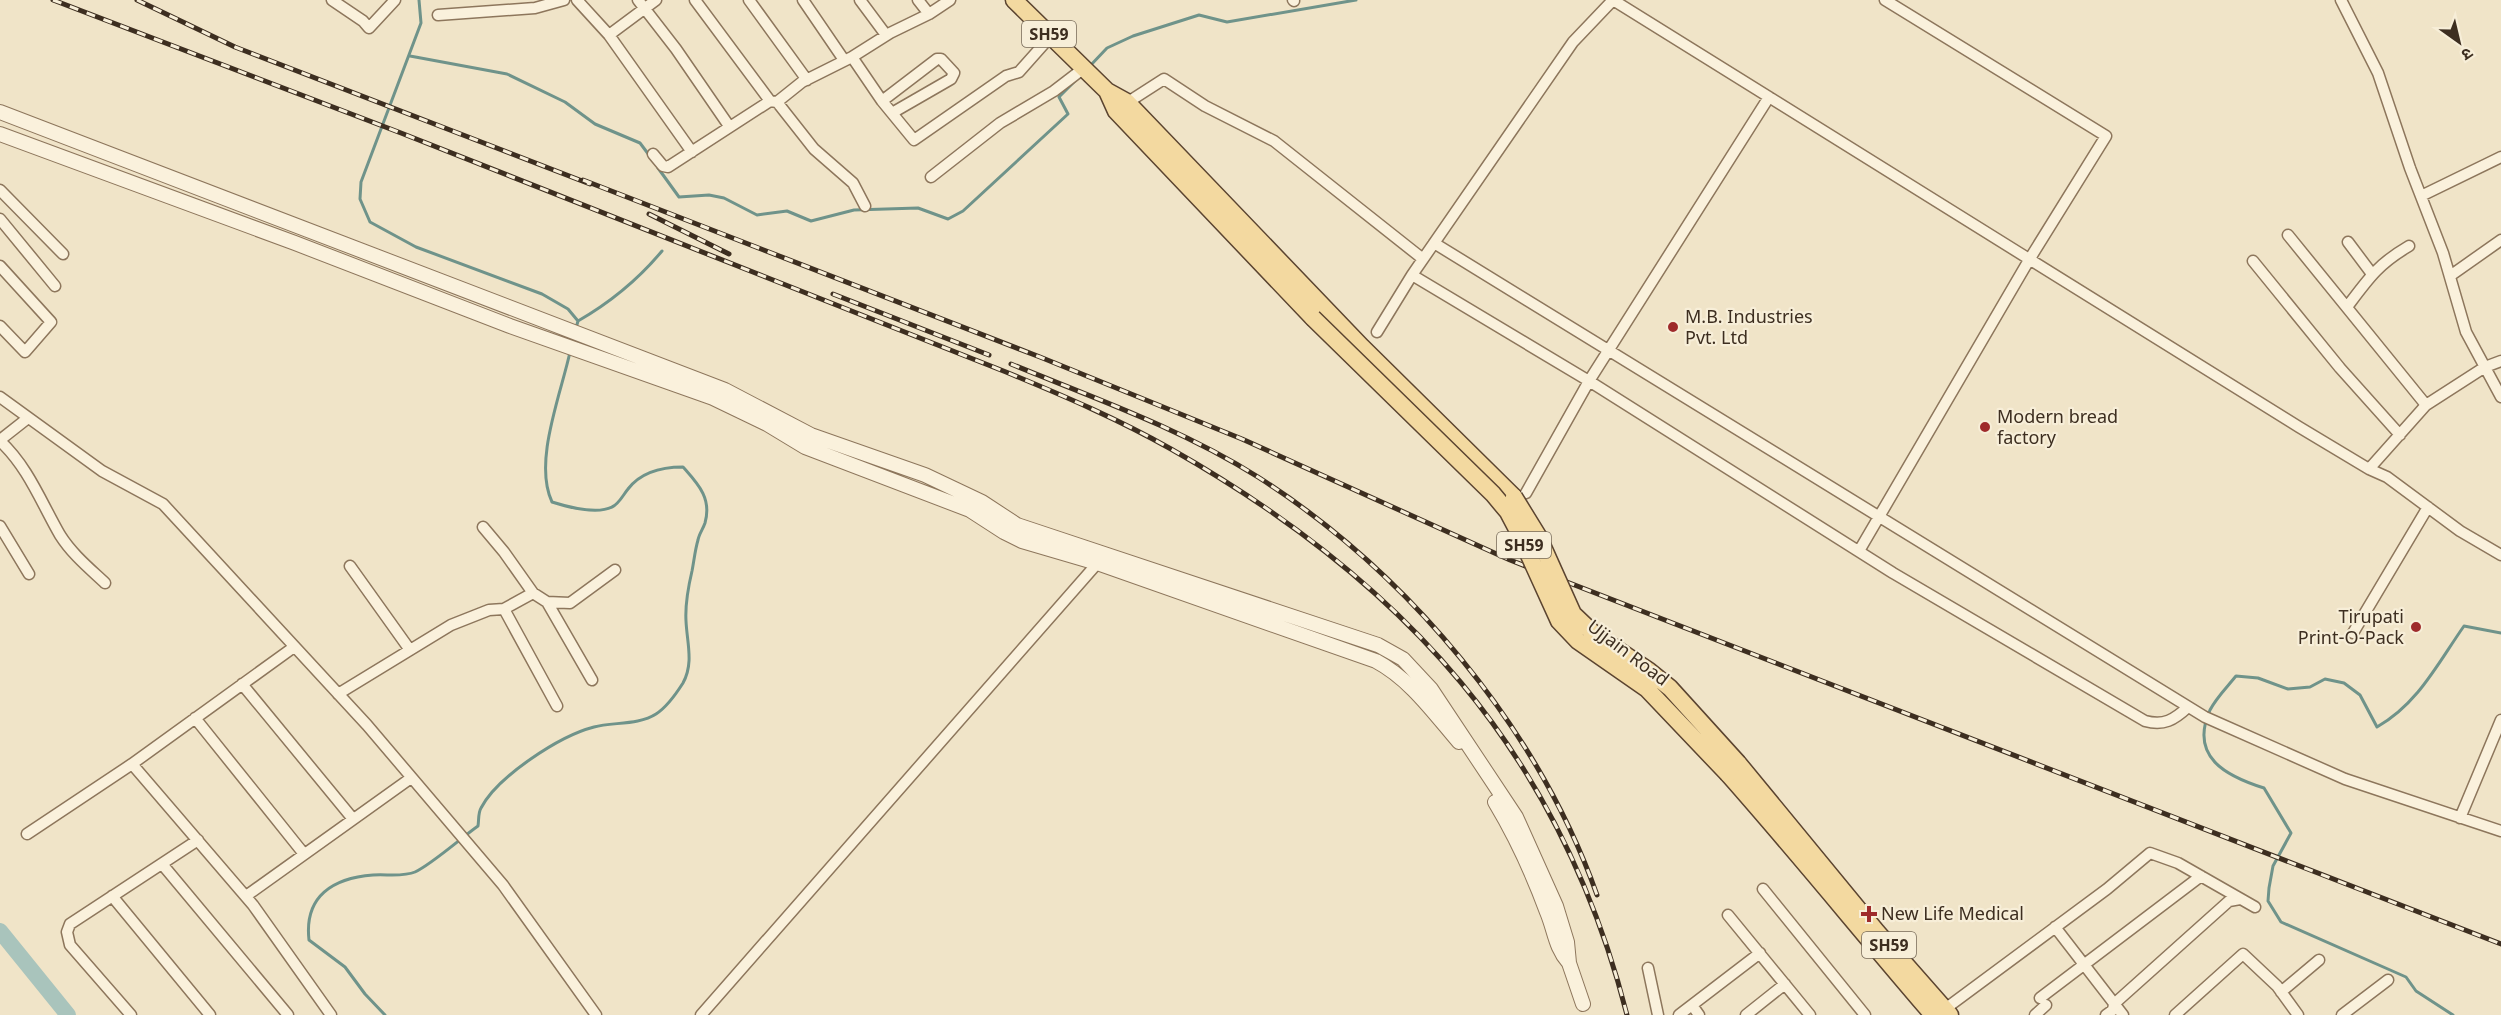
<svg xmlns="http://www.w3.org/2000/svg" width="2501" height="1015" viewBox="0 0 2501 1015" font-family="Georgia,'Noto Sans Devanagari',serif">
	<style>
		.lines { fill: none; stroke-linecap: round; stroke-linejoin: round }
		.stream { stroke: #6f938a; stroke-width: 3 }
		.river { stroke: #a9c4bc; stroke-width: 16 }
		.minor-casing { stroke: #8d765c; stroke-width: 13 }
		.tertiary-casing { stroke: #8d765c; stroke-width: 16 }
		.primary-casing { stroke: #5b4430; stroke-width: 19 }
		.minor { stroke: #faf1dc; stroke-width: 10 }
		.tertiary { stroke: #faf1dc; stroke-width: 14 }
		.primary { stroke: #f3d9a0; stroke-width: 16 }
		.rail-casing { stroke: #3d2e20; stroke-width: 5 }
		.rail { stroke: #f7eed8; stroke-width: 3; stroke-dasharray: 9; stroke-linecap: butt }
		.primary-bridge-casing { stroke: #5b4430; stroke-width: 19; stroke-linecap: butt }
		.primary-bridge { stroke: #f3d9a0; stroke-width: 16 }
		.poi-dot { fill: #9e2a2b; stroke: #f7eed8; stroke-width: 2 }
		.labels { text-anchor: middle; stroke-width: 4.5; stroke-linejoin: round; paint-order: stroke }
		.shield { fill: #f7eed8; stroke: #756857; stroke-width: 1.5 }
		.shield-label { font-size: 16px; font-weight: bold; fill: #3d2e20 }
		.poi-label { font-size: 18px; fill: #3d2e20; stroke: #f7eed8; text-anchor: start }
		.street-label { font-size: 18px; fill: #3d2e20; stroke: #f7eed8 }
	</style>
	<rect width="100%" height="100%" fill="#f0e4c8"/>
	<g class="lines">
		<path class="stream" d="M419 0 421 23 361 182 360 199 370 222 416 247 542 294 568 309 578 321 576 328
			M410 56 507 74 565 102 595 124 640 143 649 155
			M1089 67 1107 48 1133 36 1199 15 1227 22 1356 0
			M658 168 679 197 709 195 724 198 757 215 787 211 811 221 854 210 918 208 948 219 963 211 1068 114 1059 97 1076 80
			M578 321C611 302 637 281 662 251
			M385 1015 365 994 345 967 309 940C304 896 333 878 373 875 386 874 404 877 415 872 432 864 461 838 478 826 479 820 478 813 481 808 497 777 559 736 594 727 613 722 639 725 656 714 667 707 676 694 683 683 694 663 687 643 686 621 685 604 688 588 692 571 694 561 695 550 698 540 699 534 703 529 705 523 712 498 698 484 683 467 662 467 641 472 628 489 623 495 619 504 612 507 596 515 568 507 552 502 533 462 561 394 570 352
			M2453 1015 2416 991 2406 977 2281 922 2268 901 2269 888 2273 866 2291 833 2264 788C2226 776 2189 757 2210 710 2216 698 2228 686 2236 676L2258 678 2288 689 2310 687 2325 679 2344 683 2360 695 2377 727C2418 704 2438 663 2464 626L2501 633"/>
		<path class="river" d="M0 931 68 1015"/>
		<defs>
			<path id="minor" d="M332 0 363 21 369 28 395 0
				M577 0 609 35 692 152
				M638 0 676 49 729 126
				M695 0 770 101
				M749 0 807 80
				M803 0 844 60
				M860 0 886 35
				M918 0 929 14
				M1293 0 1294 1
				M1613 0 2299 427 2369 469 2387 477 2460 531 2501 555
				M2341 0 2378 73 2410 168 2443 253 2466 332 2501 397
				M438 15 535 8 564 0
				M609 35 656 0
				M852 57 882 101 914 140 1006 76 1019 72 1051 36
				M882 101 937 59H941L954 73 951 79 892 113
				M777 102 814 149 853 183 865 206
				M1122 106 1164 79 1205 106 1274 141 1423 259
				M653 154 663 166 668 167 770 101 777 102 802 82 852 57 890 33 929 14 950 0
				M931 177 1000 123 1054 91 1084 68
				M0 190 63 254
				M2421 196 2501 157
				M0 219 55 286
				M2288 235 2426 405
				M2348 242 2372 274
				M1434 243 2205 717 2345 779 2501 831
				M2253 261 2340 368 2400 435
				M0 266 51 322 25 352 0 326
				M1412 275 1589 381 1893 573 2145 721C2164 726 2174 720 2188 707
				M2450 276 2501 240
				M2347 307C2368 279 2378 264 2409 246
				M1377 332 1412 275 1573 42 1613 0
				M0 397 102 471 163 504 367 725 503 885 596 1015
				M0 440 28 418
				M0 441C28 467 41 502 60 535 72 554 89 568 105 583
				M2369 469 2426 405 2485 367 2501 361
				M1526 493 1589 381 1769 97
				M0 526 29 574
				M483 527 504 552 533 593
				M1859 551 2029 260 2106 136 1885 0
				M350 566 410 650
				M547 602 592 680
				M504 609 557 706
				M2353 633 2428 507
				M242 684 353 819
				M338 694 451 625 489 610 504 609 533 593 547 602 570 603 615 570
				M195 718 304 854
				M132 764 253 905 331 1015
				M2460 818 2501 720
				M27 834 132 764 294 647
				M162 864 288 1015
				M1763 889 1865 1015
				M112 896 210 1015
				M246 896 411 778
				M1728 915 1810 1015
				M2055 927 2123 1015
				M1648 968 1658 1015
				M2281 992 2319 960
				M2040 998 2201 876
				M1692 1005 1699 1015
				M1945 1009 2107 889 2150 853 2178 863 2255 907
				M131 1015 70 945 67 932 70 924 198 840
				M701 1015 1102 558
				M1679 1015 1760 953
				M1746 1015 1785 984
				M2035 1015 2046 1005
				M2106 1015 2113 1010 2114 1004 2229 901 2240 899
				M2175 1015 2243 954 2277 986 2298 1015
				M2342 1015 2388 980"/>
			<path id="tertiary" d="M0 112 725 390 811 435 925 475 982 502 1017 525 1378 645 1403 659 1431 689 1516 817 1556 906 1567 942 1569 963 1583 1004
				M0 134 295 243 510 326 713 398 767 424 805 447 970 510 1004 532 1022 541 1097 563 1376 661C1410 679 1434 713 1459 742
				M1495 802C1516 837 1533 874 1547 912 1555 931 1555 947 1569 963"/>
			<path id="primary" d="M1014 0 1107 91 1127 102 1362 347 1514 497
				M1107 91 1116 111 1313 318
				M1738 763 1877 932 1950 1015
				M1728 774C1798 853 1864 935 1933 1015"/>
		</defs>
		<use href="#minor" class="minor-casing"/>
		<use href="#tertiary" class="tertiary-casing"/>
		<use href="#primary" class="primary-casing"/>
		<use href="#minor" class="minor"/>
		<use href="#tertiary" class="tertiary"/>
		<use href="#primary" class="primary"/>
		<defs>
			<path id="rail" d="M53 0 401 133 1006 372C1062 395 1118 419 1171 449 1404 581 1560 752 1627 1015
				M137 0 235 47 590 184
				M583 180 1040 357 1242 439 1510 560 2501 944
				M649 214 729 254
				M833 294 989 355
				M1011 364C1094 398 1182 429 1258 477 1407 572 1538 728 1597 895"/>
		</defs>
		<use href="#rail" class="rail-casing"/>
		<use href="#rail" class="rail"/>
		<defs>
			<path id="primary-bridge" d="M1313 318 1493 494 1508 512 1518 531 1559 621 1578 641 1647 689 1728 774
				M1514 497 1538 536 1573 614 1594 634 1649 671 1670 688 1738 763"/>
		</defs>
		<use href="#primary-bridge" class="primary-bridge-casing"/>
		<use href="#primary-bridge" class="primary-bridge"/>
	</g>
	<g class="poi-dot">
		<circle cx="1673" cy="327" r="6"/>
		<circle cx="1985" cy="427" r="6"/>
		<circle cx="2416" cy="627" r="6"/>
		<path d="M1866 905h6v6h6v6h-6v6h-6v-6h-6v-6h6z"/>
	</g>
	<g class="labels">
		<g class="shield">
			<rect x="1022" y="21" width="54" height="26" rx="4.5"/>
			<rect x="1497" y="532" width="54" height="26" rx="4.5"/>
			<rect x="1862" y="932" width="54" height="26" rx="4.5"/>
		</g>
		<g class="shield-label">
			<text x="1049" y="40">SH59</text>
			<text x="1524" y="551">SH59</text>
			<text x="1889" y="951">SH59</text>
		</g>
		<g class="poi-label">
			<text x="1685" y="323">M.B. Industries<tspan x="1685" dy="21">Pvt. Ltd</tspan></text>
			<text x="1997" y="423">Modern bread<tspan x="1997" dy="21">factory</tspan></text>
			<text x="2404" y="623" text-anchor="end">Tirupati<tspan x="2404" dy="21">Print-O-Pack</tspan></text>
			<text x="1881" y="920">New Life Medical</text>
		</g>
		<g class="street-label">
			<text transform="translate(1628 653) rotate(37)" y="6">Ujjain Road</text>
		</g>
	</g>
	<g transform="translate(2459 42) rotate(146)" stroke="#f7eed8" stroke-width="4.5" paint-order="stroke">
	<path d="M0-4.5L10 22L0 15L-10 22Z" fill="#3d2e20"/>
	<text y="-9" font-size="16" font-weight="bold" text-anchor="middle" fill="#3d2e20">उ</text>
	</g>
</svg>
